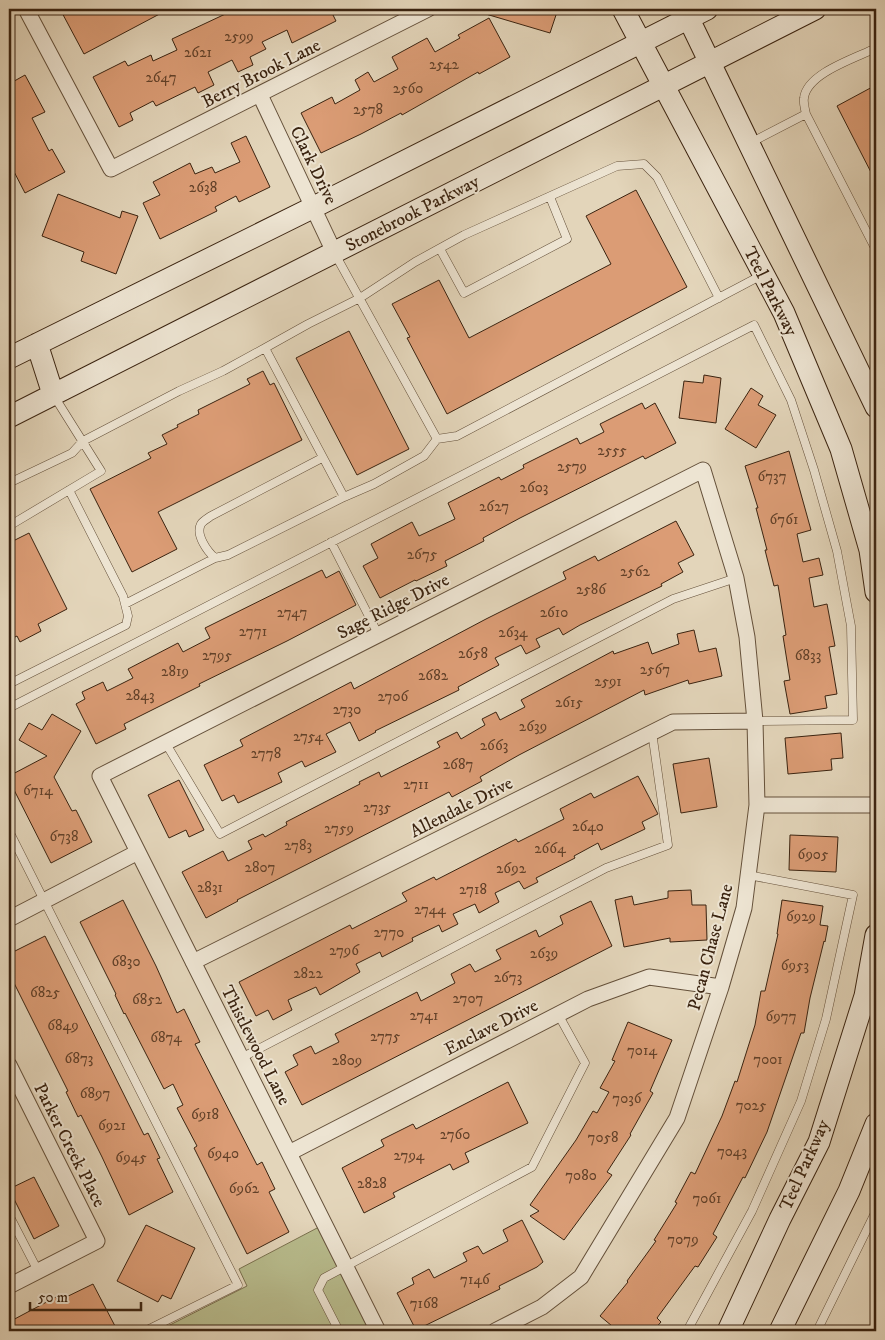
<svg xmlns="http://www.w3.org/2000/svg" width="885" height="1340" viewBox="0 0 885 1340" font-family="'IM FELL DW Pica',serif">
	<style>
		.green { fill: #b8bc8d; stroke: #79704e }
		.building { fill: #db9c75; stroke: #3a2310 }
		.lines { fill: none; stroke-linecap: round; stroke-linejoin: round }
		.service-casing { stroke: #64503a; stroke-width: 9 }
		.minor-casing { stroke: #64503a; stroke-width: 17 }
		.secondary-casing { stroke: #3a2310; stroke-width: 23 }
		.service { stroke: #ede4d2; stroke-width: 8 }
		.minor { stroke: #ede4d2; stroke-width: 15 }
		.secondary { stroke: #ede4d2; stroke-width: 21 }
		.labels { text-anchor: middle; stroke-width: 4; stroke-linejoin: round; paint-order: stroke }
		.number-label { font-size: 15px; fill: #624129 }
		.street-label { font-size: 18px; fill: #3a2310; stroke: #ede4d2 }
	</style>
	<rect width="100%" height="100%" fill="#e3d5ba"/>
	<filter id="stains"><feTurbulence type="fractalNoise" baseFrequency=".004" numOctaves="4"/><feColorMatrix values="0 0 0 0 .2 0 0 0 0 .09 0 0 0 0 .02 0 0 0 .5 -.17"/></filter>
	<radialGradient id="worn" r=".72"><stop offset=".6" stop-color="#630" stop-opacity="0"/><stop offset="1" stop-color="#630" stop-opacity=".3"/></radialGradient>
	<path class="green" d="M319 1227 370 1331H158L247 1286 239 1269Z"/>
	<path class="building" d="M60 9H169L84 54Z
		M236 9H330L336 21 292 43 287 30 262 42 266 49 250 57 253 65 238 72 232 60 208 72 214 85 198 93 195 87 156 106 153 101 130 113 133 120 119 127 93 77 125 61 128 66 151 55 153 61 177 50 172 39Z
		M479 9H558L550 33 479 12Z
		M489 18 510 57 479 74 478 72 402 115 401 113 361 134 321 153 301 113 332 97 335 104 360 90 355 80 368 72 374 82 398 69 392 57 427 38 435 52 460 38 458 35Z
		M25 75 45 112 32 118 49 151 52 149 65 172 25 193 9 162V84Z
		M876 85V182L837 106Z
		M246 136 270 187 239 202 236 196 215 207 217 211 160 239 143 203 160 195 153 182 190 163 195 174 212 167 215 173 240 162 231 143Z
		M636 190 687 287 447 414 407 338 410 337 392 304 439 280 469 338 611 264 586 216Z
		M58 194 120 218 122 211 138 216 116 274 81 261 84 252 42 236Z
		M349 331 409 449 357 475 296 358Z
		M263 371 270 385 274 383 302 440 158 512 177 549 132 572 90 489 151 458 148 453 167 444 162 435 178 427 177 425 199 414 198 410 250 384 247 379Z
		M704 375 721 378 716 423 679 418 684 381 703 383Z
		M751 388 763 396 758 405 776 415 756 448 725 429Z
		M642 403 645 409 655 403 676 443 645 459 643 456 520 518 483 538 484 541 445 561 447 566 416 581 415 580 380 598 363 566 378 558 371 544 412 522 419 536 455 519 448 503 499 477 501 480 524 468 523 465 577 438 580 444 604 432 600 424Z
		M789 451 811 530 797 534 803 562 819 558 823 575 809 578 814 607 827 604 835 646 829 647 837 694 825 696 827 708 790 714 784 681 790 680 783 636 786 635 778 585 774 586 765 550H767L756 508H758L745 466Z
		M676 521 694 555 678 563 683 572 661 584 662 586 580 625 563 635 559 628 536 639 540 647 526 654 521 645 495 658 499 665 458 687 459 690 375 731 376 732 359 741 350 722 326 734 336 752 305 767 302 761 278 773 282 782 238 803 234 795 222 801 204 765 243 746 240 740 351 682 354 689 486 619 566 579 563 572 595 556 598 561Z
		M29 533 67 609 38 624 41 631 20 642 17 636 9 640V543Z
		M322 570 326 578 339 571 356 605 287 641 199 684 200 686 124 724 126 729 96 744 76 704 85 699 82 692 103 682 107 691 133 678 128 669 178 643 183 652 210 638 205 628Z
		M694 630 699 652 716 648 722 676 689 684 688 680 645 695 644 690 519 755 480 777 482 781 452 797 449 792 237 900 238 901 206 918 182 872 223 851 228 861 252 849 248 841 263 834 265 837 287 825 286 822 360 784 359 782 379 772 381 777 440 747 437 742 457 732 461 739 485 725 482 719 496 712 500 720 525 707 521 700 613 651 614 654 648 642 652 654 679 644 677 634Z
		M52 714 81 731 54 777 72 811 76 810 92 842 51 863 9 780V776L47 756 19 740 29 723 42 730Z
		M841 733 843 758 831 759 832 770 788 774 785 738Z
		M709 758 717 807 681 813 673 764Z
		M638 776 658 814 642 822 645 829 601 850 598 843 574 856 575 858 536 878 538 882 524 889 519 881 495 893 499 902 479 913 475 904 453 914 458 924 442 932 439 925 412 938 413 941 382 957 380 952 356 964 360 972 320 995 316 987 288 1000 292 1010 273 1020 268 1010 256 1016 239 982 350 925 352 929 407 901 402 893 434 877 436 880 516 839 518 842 564 819 560 809 591 793 594 798Z
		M179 780 204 830 189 837 186 830 169 838 148 795Z
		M790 835 838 837 836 872 789 870Z
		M691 890 692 905H706L707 940 670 942V938L624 947 615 900 632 896 634 905 668 898V891Z
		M123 900 156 966 177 1013 184 1009 200 1042 195 1044 257 1165 262 1162 275 1189 269 1192 289 1232 247 1254 194 1148 197 1146 177 1108 183 1105 173 1084 164 1089 125 1013 124 1014 115 995 116 994 80 922Z
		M782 900 823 906 820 925 828 926 825 942 824 941 810 998 804 1033H801L767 1132 745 1178 743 1177 713 1234 717 1237 698 1267 695 1266 657 1318 661 1322 653 1331H618L600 1316 628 1282 627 1281 656 1241 654 1240 677 1203 675 1202 691 1172 695 1174 722 1116 735 1081 737 1082 755 1025 761 991H765L778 934H777Z
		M591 901 612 946 302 1105 285 1072 298 1065 293 1055 311 1046 315 1054 339 1042 335 1034 417 992 421 1001 455 983 451 974 470 964 475 972 501 959 496 950 536 930 539 937 563 924 560 916Z
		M45 936 144 1135 148 1133 160 1158 157 1159 173 1192 129 1215 102 1157 81 1115 78 1117 66 1092 68 1091 14 983 9 985V954Z
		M628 1022 672 1040 650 1091 653 1093 630 1134 631 1135 607 1172 612 1175 564 1240 530 1216 539 1211 530 1205 576 1140 593 1111 597 1113 609 1092 600 1088 615 1061 612 1060Z
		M508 1082 528 1123 465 1153 469 1162 453 1170 450 1164 393 1193 395 1197 364 1213 342 1168 384 1146 381 1140 413 1124 416 1129Z
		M34 1177 59 1226 34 1239 9 1189Z
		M522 1220 543 1262 537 1267 499 1286 500 1289 416 1330 397 1293 414 1284 412 1278 429 1269 434 1278 467 1261 463 1253 478 1246 483 1254 508 1241 503 1230Z
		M146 1225 195 1248 171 1299 162 1295 158 1302 117 1281Z
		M93 1284 115 1326 105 1331H9V1322L56 1297 58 1301Z"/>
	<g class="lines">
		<defs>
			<path id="service" d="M876 48C856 58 807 73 804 98 803 103 805 109 806 114L876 250
				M750 143 806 114
				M440 249 464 293 567 239 550 197
				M335 254 437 439 457 436 762 275
				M437 439 424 456 374 484 344 497 265 348 308 324 360 298 415 262 464 235 617 166 644 164 657 177 719 298
				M322 458 211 516C208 518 203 521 201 524 195 535 208 552 215 558L228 555 344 497
				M9 483 72 453 83 441 179 391 223 371 265 348
				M9 526 101 471 54 396
				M331 542 378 634
				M125 604 215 558
				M9 684 126 625 128 616 123 596 69 490
				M9 708 754 325 791 400 814 470 837 551 851 626 853 720 755 721
				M165 742 220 834 673 599 736 578
				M9 831 238 1285 145 1331
				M241 1058 606 868 668 845 652 732
				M9 1215 38 1271
				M339 1331 318 1290 324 1278 532 1167 585 1063 558 1014
				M687 1331 752 1211 801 1101 826 1019 853 895 748 875
				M817 1331 876 1211"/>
			<path id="minor" d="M26 9 111 169 428 9
				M260 95 334 252
				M757 805H876
				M9 919 138 852
				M193 962 673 722 755 721
				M9 1065 97 1241 9 1286
				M289 1153 588 999 649 977 721 987
				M378 1331 100 776 703 470 736 578 747 637 755 721 757 805 744 908 721 987 677 1118 581 1277 542 1307 495 1331"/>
			<path id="secondary" d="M623 9 784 313 841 449 870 550 876 592
				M684 9 876 407
				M37 344 53 394
				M9 358 314 207 707 9
				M9 417 815 9
				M728 1331 780 1219 819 1142 865 996 876 935
				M780 1331 849 1191 876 1124"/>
		</defs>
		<use href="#service" class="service-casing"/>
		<use href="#minor" class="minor-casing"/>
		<use href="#secondary" class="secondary-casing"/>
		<use href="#service" class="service"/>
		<use href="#minor" class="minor"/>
		<use href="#secondary" class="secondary"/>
	</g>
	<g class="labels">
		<g class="number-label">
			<text x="239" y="41">2599</text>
			<text x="198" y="57">2621</text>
			<text x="444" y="69">2542</text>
			<text x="161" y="82">2647</text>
			<text x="408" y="93">2560</text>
			<text x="368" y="114">2578</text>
			<text x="203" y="192">2638</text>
			<text x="612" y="455">2555</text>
			<text x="572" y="471">2579</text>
			<text x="772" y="481">6737</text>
			<text x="534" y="492">2603</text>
			<text x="494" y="511">2627</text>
			<text x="784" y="524">6761</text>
			<text x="422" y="559">2675</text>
			<text x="635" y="576">2562</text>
			<text x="591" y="594">2586</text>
			<text x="292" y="617">2747</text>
			<text x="554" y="617">2610</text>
			<text x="253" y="636">2771</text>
			<text x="513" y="637">2634</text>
			<text x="473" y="658">2658</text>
			<text x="217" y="660">2795</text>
			<text x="808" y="660">6833</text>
			<text x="655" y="674">2567</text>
			<text x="175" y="676">2819</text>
			<text x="433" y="680">2682</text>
			<text x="608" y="686">2591</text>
			<text x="140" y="700">2843</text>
			<text x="393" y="701">2706</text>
			<text x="569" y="707">2615</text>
			<text x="347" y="714">2730</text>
			<text x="533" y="731">2639</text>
			<text x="308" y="741">2754</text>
			<text x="494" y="750">2663</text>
			<text x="266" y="758">2778</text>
			<text x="458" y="769">2687</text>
			<text x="416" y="789">2711</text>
			<text x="38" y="795">6714</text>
			<text x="377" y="812">2735</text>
			<text x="588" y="831">2640</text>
			<text x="339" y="833">2759</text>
			<text x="64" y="841">6738</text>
			<text x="298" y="850">2783</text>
			<text x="550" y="853">2664</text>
			<text x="813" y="859">6905</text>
			<text x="260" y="872">2807</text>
			<text x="511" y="873">2692</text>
			<text x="210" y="892">2831</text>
			<text x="473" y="894">2718</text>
			<text x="430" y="914">2744</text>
			<text x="801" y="921">6929</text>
			<text x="389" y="937">2770</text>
			<text x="344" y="955">2796</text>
			<text x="544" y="958">2639</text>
			<text x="126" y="966">6830</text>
			<text x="795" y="970">6953</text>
			<text x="308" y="978">2822</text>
			<text x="508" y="982">2673</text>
			<text x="45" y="997">6825</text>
			<text x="468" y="1003">2707</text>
			<text x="147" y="1004">6852</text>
			<text x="424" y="1020">2741</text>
			<text x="781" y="1021">6977</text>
			<text x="63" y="1030">6849</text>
			<text x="385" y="1041">2775</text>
			<text x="166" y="1042">6874</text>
			<text x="642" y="1055">7014</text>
			<text x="79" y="1063">6873</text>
			<text x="768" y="1064">7001</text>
			<text x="347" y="1065">2809</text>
			<text x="95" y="1098">6897</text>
			<text x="627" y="1103">7036</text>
			<text x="751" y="1110">7025</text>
			<text x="205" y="1119">6918</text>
			<text x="112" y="1130">6921</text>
			<text x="455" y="1139">2760</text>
			<text x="603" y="1142">7058</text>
			<text x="732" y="1156">7043</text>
			<text x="223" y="1158">6940</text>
			<text x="409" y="1160">2794</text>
			<text x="131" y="1162">6945</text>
			<text x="581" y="1180">7080</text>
			<text x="372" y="1188">2828</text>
			<text x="244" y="1193">6962</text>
			<text x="707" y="1203">7061</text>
			<text x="683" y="1244">7079</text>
			<text x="475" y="1284">7146</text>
			<text x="424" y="1308">7168</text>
		</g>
		<g class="street-label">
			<text transform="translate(261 73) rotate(-27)" y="6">Berry Brook Lane</text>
			<text transform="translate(314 165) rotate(64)" y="6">Clark Drive</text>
			<text transform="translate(412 213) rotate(-27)" y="6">Stonebrook Parkway</text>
			<text transform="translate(771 291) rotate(63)" y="6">Teel Parkway</text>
			<text transform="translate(393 606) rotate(-27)" y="6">Sage Ridge Drive</text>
			<text transform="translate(461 807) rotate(-27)" y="6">Allendale Drive</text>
			<text transform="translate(710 947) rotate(-75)" y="6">Pecan Chase Lane</text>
			<text transform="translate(491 1027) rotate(-27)" y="6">Enclave Drive</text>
			<text transform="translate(256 1045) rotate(63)" y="6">Thistlewood Lane</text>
			<text transform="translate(70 1145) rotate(63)" y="6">Parker Creek Place</text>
			<text transform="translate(804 1165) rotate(-66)" y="6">Teel Parkway</text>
		</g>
	</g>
	<rect width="885" height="1340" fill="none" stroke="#e3d5ba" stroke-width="30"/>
	<rect x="10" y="10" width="865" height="1320" fill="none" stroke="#3a2310" stroke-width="2.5"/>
	<rect x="15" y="15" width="855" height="1310" fill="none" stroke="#3a2310"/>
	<path d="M30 1302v8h111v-8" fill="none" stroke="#3a2310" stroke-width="2.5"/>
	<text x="38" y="1302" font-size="15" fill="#3a2310" stroke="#ede4d2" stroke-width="4" paint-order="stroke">50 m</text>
	<rect width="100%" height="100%" filter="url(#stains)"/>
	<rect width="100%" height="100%" fill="url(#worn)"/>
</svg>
